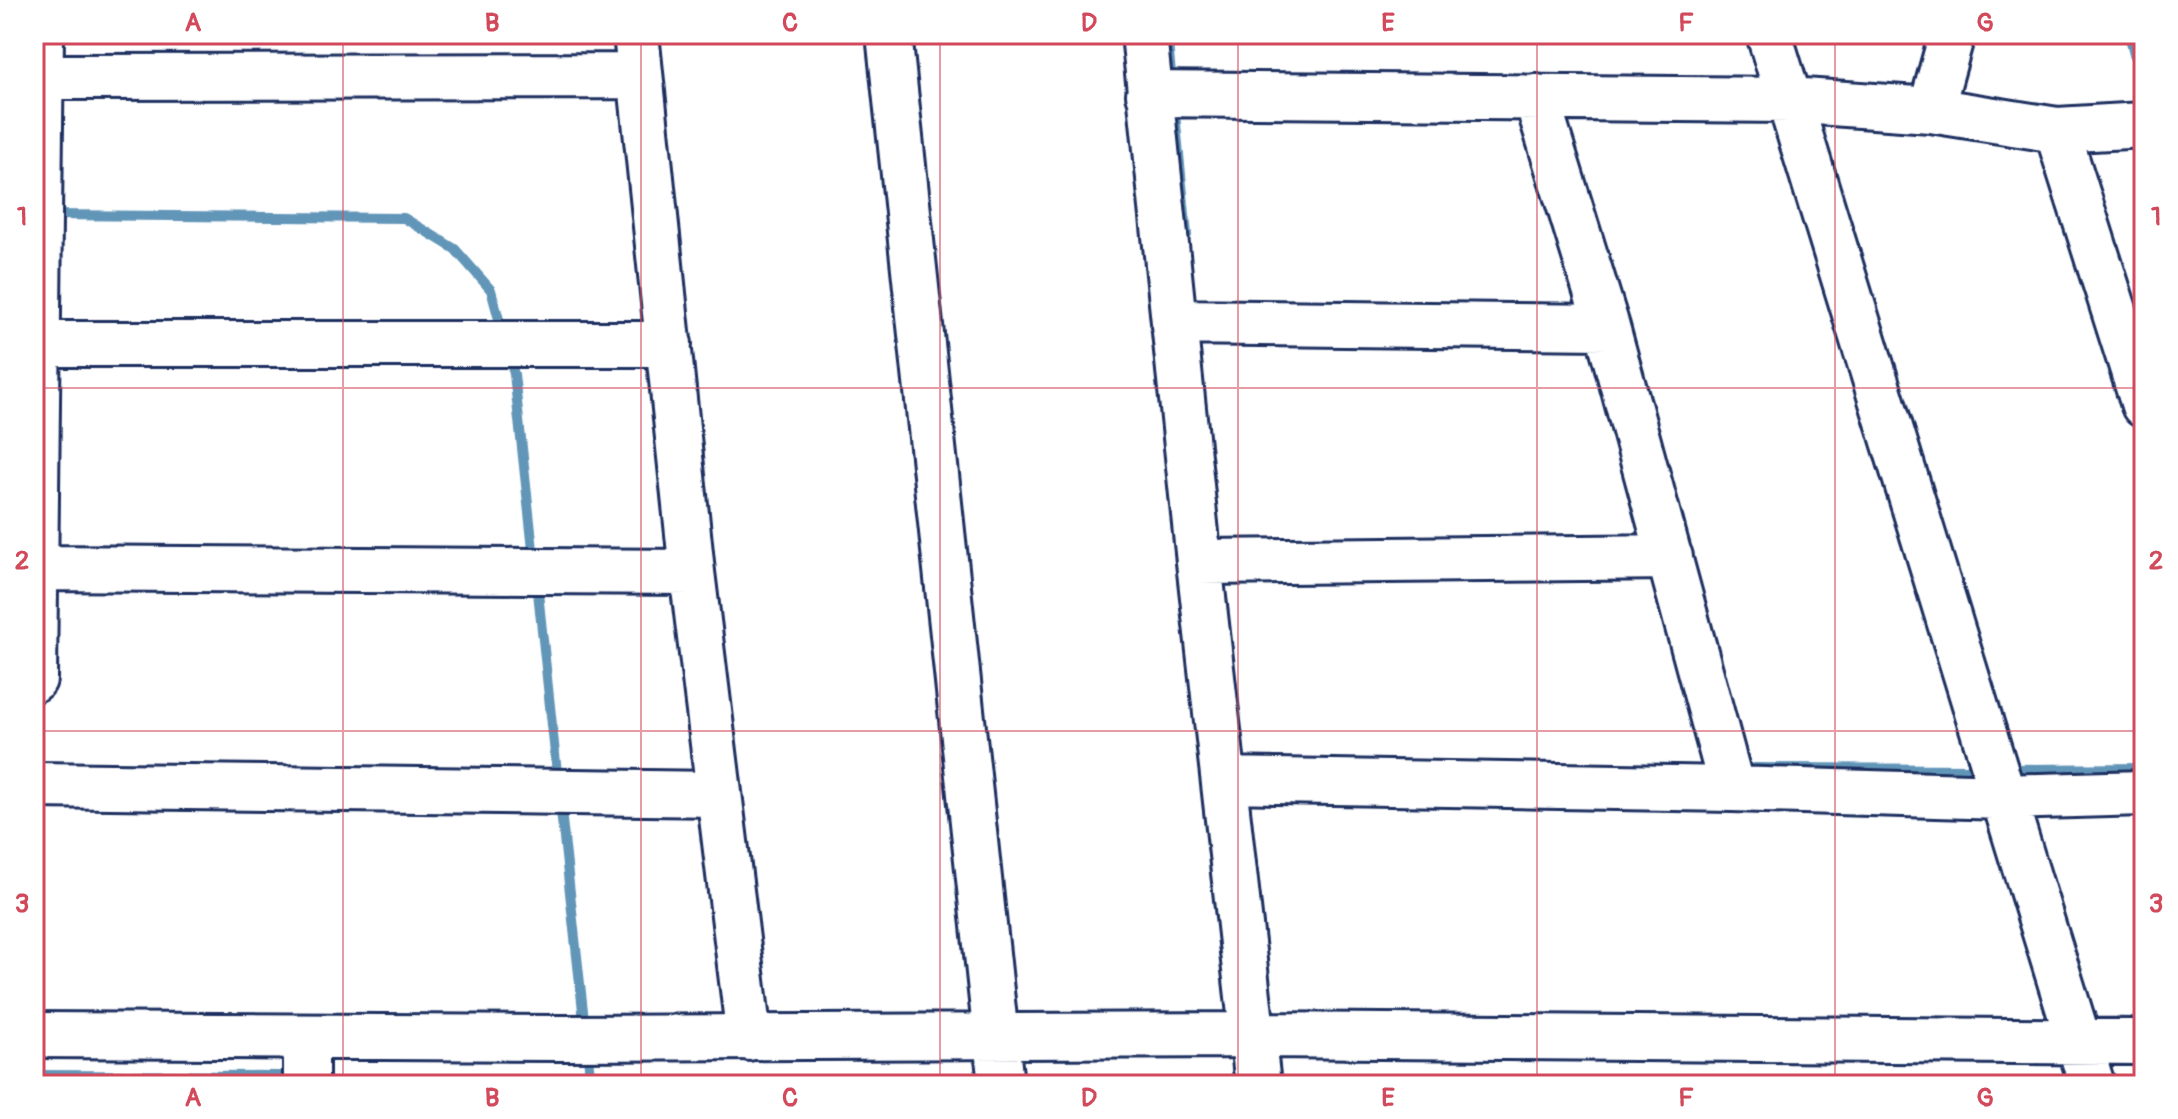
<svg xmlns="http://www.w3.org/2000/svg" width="2178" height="1119" viewBox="0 0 2178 1119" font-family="Pangolin,sans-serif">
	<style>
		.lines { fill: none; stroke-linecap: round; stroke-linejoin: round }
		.stream { stroke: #6296b8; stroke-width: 10 }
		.minor-casing { stroke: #1b2f5e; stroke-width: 50 }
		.minor { stroke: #fff; stroke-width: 44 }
		.grid { fill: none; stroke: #d1495b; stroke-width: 2; stroke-opacity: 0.55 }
		.neatline { fill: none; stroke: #d1495b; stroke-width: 3 }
		.grid-label { font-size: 26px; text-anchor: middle; font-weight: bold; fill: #d1495b }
	</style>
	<rect width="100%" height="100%" fill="#fff"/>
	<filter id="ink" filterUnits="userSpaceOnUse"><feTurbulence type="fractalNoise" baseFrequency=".0125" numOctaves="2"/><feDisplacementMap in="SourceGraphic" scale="16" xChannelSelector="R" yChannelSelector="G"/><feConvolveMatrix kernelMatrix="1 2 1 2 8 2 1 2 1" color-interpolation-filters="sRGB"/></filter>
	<g filter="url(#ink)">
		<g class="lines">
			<path class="stream" d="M1167 34 1172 84
				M2129 34 2144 92
				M1174 104 1187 235
				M48 215 404 218 455 249 491 290 503 334
				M508 353 514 374 534 559
				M537 583 558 782
				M1754 768 1982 769
				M2006 769 2144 768
				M560 802 585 1029
				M587 1048 591 1085
				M34 1075 280 1076V1085"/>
			<defs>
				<path id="minor" d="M636 34 692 572 749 1038
					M889 34 1001 1085
					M1144 34 1199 562 1258 1085
					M1769 34 2092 1085
					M41 77 640 76
					M1149 94 1789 100 1931 110 2057 130 2144 125
					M1536 97 1607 327 1732 789
					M1931 110 1952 34
					M2057 130 2144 405
					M1174 322 1607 327
					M34 344H669
					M1199 562 1670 557
					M34 568 692 572
					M34 679 41 34
					M1224 780 1732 789 2003 797 2144 793
					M34 785 719 794
					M34 1035 563 1038 1254 1035 2144 1042
					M306 1085V1038"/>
			</defs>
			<use href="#minor" class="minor-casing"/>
			<use href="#minor" class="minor"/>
		</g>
	</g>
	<path class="grid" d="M343 34V1085M641 34V1085M940 34V1085M1238 34V1085M1537 34V1085M1835 34V1085M34 388H2144M34 731H2144"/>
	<rect width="2178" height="1119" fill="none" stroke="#fff" stroke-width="88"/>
	<rect x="44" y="44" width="2090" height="1031" class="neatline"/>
	<g class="grid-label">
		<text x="193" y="31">A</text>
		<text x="492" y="31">B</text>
		<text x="790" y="31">C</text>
		<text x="1089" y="31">D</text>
		<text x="1388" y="31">E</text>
		<text x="1686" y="31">F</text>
		<text x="1985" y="31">G</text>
		<text x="22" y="225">1</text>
		<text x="2156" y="225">1</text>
		<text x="22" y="569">2</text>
		<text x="2156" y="569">2</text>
		<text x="22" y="912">3</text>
		<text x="2156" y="912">3</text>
		<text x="193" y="1106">A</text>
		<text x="492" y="1106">B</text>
		<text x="790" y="1106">C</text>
		<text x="1089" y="1106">D</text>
		<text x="1388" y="1106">E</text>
		<text x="1686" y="1106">F</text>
		<text x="1985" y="1106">G</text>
	</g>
</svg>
